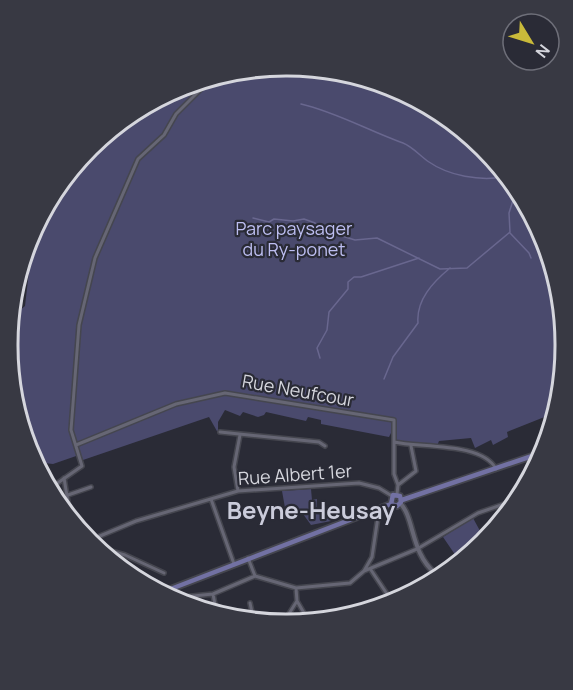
<svg xmlns="http://www.w3.org/2000/svg" width="573" height="690" viewBox="0 0 573 690" font-family="Manrope,sans-serif">
	<style>
		.green { fill: #4a4a6d }
		.lines { fill: none; stroke-linecap: round; stroke-linejoin: round }
		.stream { stroke: #69678f; stroke-width: 1.5 }
		.minor-casing { stroke: #45464f; stroke-width: 6 }
		.tertiary-casing { stroke: #45464f; stroke-width: 7 }
		.primary-casing { stroke: #45464f; stroke-width: 8 }
		.minor { stroke: #666674; stroke-width: 3 }
		.tertiary { stroke: #666674; stroke-width: 4 }
		.primary { stroke: #7271a3; stroke-width: 4.5 }
		.labels { text-anchor: middle; stroke-width: 4.5; stroke-linejoin: round; paint-order: stroke }
		.park-label { font-size: 18px; fill: #bdbef1; stroke: #2a2b36 }
		.street-label { font-size: 18px; fill: #d5d6dd; stroke: #2a2b36 }
		.district-label { font-size: 24px; font-weight: bold; fill: #cbccdb; stroke: #2a2b36 }
		.rim { fill: none; stroke: #d5d6dd; stroke-width: 3 }
	</style>
	<rect width="100%" height="100%" fill="#2a2b36"/>
	<path class="green" d="M287 66 394 87 484 148 544 239 565 345 552 414 507 432 508 437 493 445 491 440 475 448 471 438 439 441 437 446 397 441 395 429H393L389 437 321 424V420L308 417 306 421 266 412 264 415 258 417 243 412 240 416 225 410 218 422V433L209 417 83 460 79 455 53 464 44 463 28 450 8 345 13 316 25 306 29 271 23 266 29 238 89 147 180 87Z
		M311 489 312 500 317 499 316 514 328 515 331 521 311 525 303 514 287 519 282 491Z
		M473 518 485 540 458 559 443 537Z"/>
	<g class="lines">
		<path class="stream" d="M301 104C336 112 369 131 403 143 413 147 420 156 429 162 449 176 480 181 503 177
			M253 218 269 222 274 219 293 221 304 219 315 223 326 231 355 240 377 238 440 269 467 268 510 232 509 213 515 194
			M510 233 529 253 531 258
			M320 358 317 348 327 330 329 312 348 289V282L354 277H361L419 258
			M384 379 393 357 418 323C416 300 433 282 450 268"/>
		<defs>
			<path id="minor" d="M220 432 319 442 325 446
				M394 442C420 448 482 442 496 469
				M76 445 176 404 225 393 394 420V474L398 485 397 494
				M64 478 70 514
				M398 485 416 471 411 446
				M52 487 82 466 71 430 79 325 95 258 138 159 164 135 176 114 208 82
				M238 491 234 467 240 435
				M68 495 91 487
				M211 499 234 564
				M97 537 99 549
				M88 541 136 521 238 491 359 483 379 488 392 496
				M100 548 125 555 164 573
				M248 558 255 576 296 588 350 583 364 571 372 557 379 510
				M371 570 393 603
				M364 571 417 549 478 513 510 502
				M296 588 297 601 308 620
				M172 589 183 597 213 594 255 576
				M213 594 216 610
				M250 603 253 617
				M283 623 297 601"/>
			<path id="tertiary" d="M400 503C415 518 410 553 436 574"/>
			<path id="primary" d="M402 500 544 452
				M163 592 391 504 397 506 401 502 400 496 393 495 391 504"/>
		</defs>
		<use href="#minor" class="minor-casing"/>
		<use href="#tertiary" class="tertiary-casing"/>
		<use href="#primary" class="primary-casing"/>
		<use href="#minor" class="minor"/>
		<use href="#tertiary" class="tertiary"/>
		<use href="#primary" class="primary"/>
	</g>
	<g class="labels">
		<g class="park-label">
			<text x="294" y="235">Parc paysager<tspan x="294" dy="21">du Ry-ponet</tspan></text>
		</g>
		<g class="street-label">
			<text transform="translate(298 391) rotate(10)" y="6">Rue Neufcour</text>
			<text transform="translate(295 475) rotate(-4)" y="6">Rue Albert 1er</text>
		</g>
		<g class="district-label">
			<text x="311" y="519">Beyne-Heusay</text>
		</g>
	</g>
	<path d="M0 0H573V690H0ZM286 76H287A268 268 0 0 1 555 344V346A268 268 0 0 1 287 614H286A268 268 0 0 1 18 346V344A268 268 0 0 1 286 76Z" fill="#383943" fill-rule="evenodd"/>
	<path class="rim" d="M286 76H287A268 268 0 0 1 555 344V346A268 268 0 0 1 287 614H286A268 268 0 0 1 18 346V344A268 268 0 0 1 286 76Z"/>
	<g transform="translate(531 42) rotate(128)"><circle r="28" fill="#2a2b36" stroke="#6e6f79" stroke-width="1.5"/>
	<path d="M0-4.5L10 22L0 15L-10 22Z" fill="#c9ba3a"/>
	<text y="-9" font-size="16" font-weight="bold" text-anchor="middle" fill="#d5d6dd">N</text>
	</g>
</svg>
